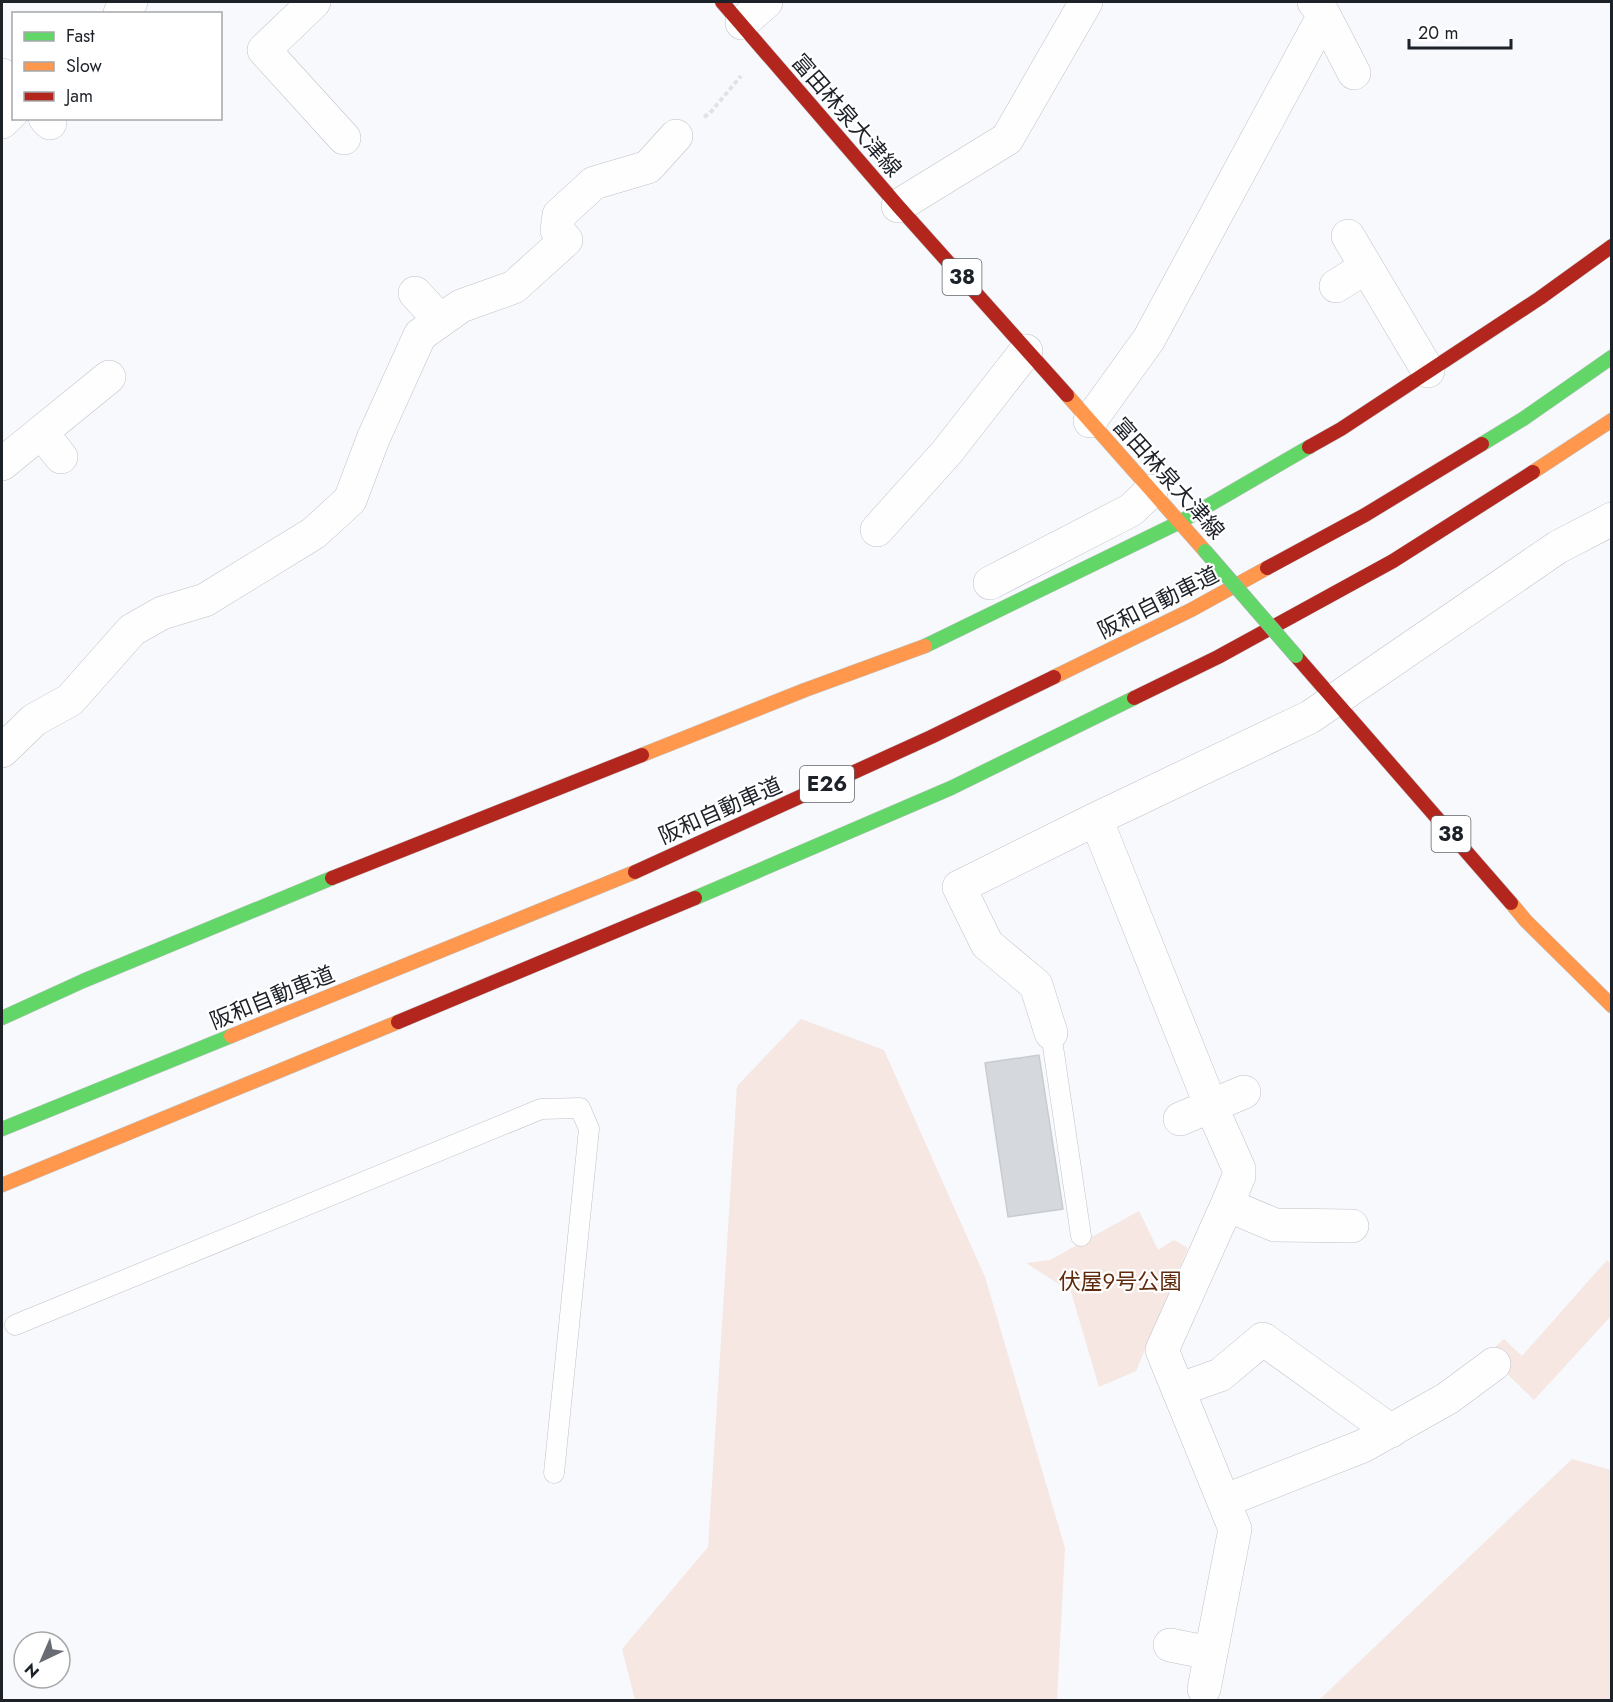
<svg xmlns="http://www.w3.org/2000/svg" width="1613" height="1702" viewBox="0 0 1613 1702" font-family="Jost,'Noto Sans JP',sans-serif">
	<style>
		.green { fill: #f6e7e2 }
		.building { fill: #d5d8dd; stroke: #c8cbd0; stroke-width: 1.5 }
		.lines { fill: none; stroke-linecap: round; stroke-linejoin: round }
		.lane-casing { stroke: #bfc2c7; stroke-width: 21 }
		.street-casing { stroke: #bfc2c7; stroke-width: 34 }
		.fast-casing { stroke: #bfc2c7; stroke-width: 15 }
		.slow-casing { stroke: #bfc2c7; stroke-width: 15 }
		.jam-casing { stroke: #bfc2c7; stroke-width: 15 }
		.path { stroke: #e2e2e3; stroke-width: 4; stroke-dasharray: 4.5 3; stroke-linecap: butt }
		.lane { stroke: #fefeff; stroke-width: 20 }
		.street { stroke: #fefeff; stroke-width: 33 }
		.fast { stroke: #63d668; stroke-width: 14 }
		.slow { stroke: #ff974d; stroke-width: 14 }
		.jam { stroke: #b3261e; stroke-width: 14 }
		.fast-bridge-casing { stroke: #a4abb6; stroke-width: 15; stroke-linecap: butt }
		.fast-bridge { stroke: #63d668; stroke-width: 14 }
		.labels { text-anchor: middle; stroke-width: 4.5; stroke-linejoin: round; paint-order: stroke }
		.shield { fill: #fff; stroke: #616469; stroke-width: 1.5 }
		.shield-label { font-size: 21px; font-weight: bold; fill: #1d2229 }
		.street-label { font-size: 22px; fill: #1d2229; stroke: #fff }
		.park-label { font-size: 22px; fill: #602b0d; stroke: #fff }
	</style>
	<rect width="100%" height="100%" fill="#f7f9fc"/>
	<path class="green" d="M801 1019 884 1050 985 1277 1065 1548 1057 1700H635L622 1649 708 1547 737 1086Z
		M1139 1211 1158 1250 1174 1240 1188 1248 1136 1371 1099 1387 1071 1292 1026 1263 1050 1260Z
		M1607 1260 1611 1265V1316L1534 1400 1487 1354 1504 1339 1522 1356Z
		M1572 1459 1611 1470V1700H1319Z"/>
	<path class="building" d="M1039 1055 1063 1209 1008 1217 985 1063Z"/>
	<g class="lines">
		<defs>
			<path id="lane" d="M1051 1033 1081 1236
				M15 1325 541 1109 580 1108 589 1129 554 1473"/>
			<path id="street" d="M314 2 264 50 344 138
				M1314 2 1324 15 1354 73
				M120 13 131 2
				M742 23 766 2
				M2 75 14 87
				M45 118 50 123
				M2 122 14 110
				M898 206 1007 139 1086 2
				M1348 236 1428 371
				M1336 286 1366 267
				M415 293 440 320
				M1090 421 1149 339 1324 15
				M41 432 61 457
				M2 464 109 377
				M877 530 947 452 1026 351
				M990 583 1131 510 1151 491
				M2 751 34 720 70 700 132 630 162 613 205 600 314 533 350 500 373 439 420 335 461 306 514 287 566 240 557 230 559 215 594 183 648 167 676 136
				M1096 819 1211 1106 1239 1169V1176L1227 1205 1162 1350 1235 1529 1204 1689
				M1051 1033 1036 985 987 944 959 887 1096 819 1310 717 1558 547 1612 519
				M1180 1119 1244 1092
				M1227 1205 1275 1225 1352 1226
				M1178 1390 1220 1375 1263 1339 1391 1431
				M1224 1501 1363 1446 1448 1398 1494 1364
				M1170 1645 1210 1653"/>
			<path id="fast" d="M1482 444 1523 419 1612 357
				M925 646 1180 522 1309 447
				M695 898 951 788 1134 698
				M2 1018 83 981 332 878
				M2 1129 231 1036"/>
			<path id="slow" d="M1067 395 1205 551
				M1533 472 1612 420
				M1054 677 1191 610 1267 568
				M642 755 805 690 925 646
				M1511 903 1526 921 1612 1006
				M231 1036 635 872
				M2 1185 398 1022"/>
			<path id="jam" d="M722 2 898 206 1067 395
				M1309 447 1341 429 1540 298 1612 246
				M1267 568 1365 515 1482 444
				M1296 656 1511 903
				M1134 698 1218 657 1393 561 1533 472
				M635 872 931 737 1054 677
				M332 878 642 755
				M398 1022 695 898"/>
		</defs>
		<use href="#lane" class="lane-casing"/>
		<use href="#street" class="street-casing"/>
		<use href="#fast" class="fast-casing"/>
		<use href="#slow" class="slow-casing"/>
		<use href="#jam" class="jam-casing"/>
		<path class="path" d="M704 117 710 113 741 76"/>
		<use href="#lane" class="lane"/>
		<use href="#street" class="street"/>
		<use href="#fast" class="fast"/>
		<use href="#slow" class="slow"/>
		<use href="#jam" class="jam"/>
		<defs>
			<path id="fast-bridge" d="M1205 551 1296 656"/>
		</defs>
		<use href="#fast-bridge" class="fast-bridge-casing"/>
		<use href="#fast-bridge" class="fast-bridge"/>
	</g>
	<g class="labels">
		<g class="shield">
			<rect x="942.5" y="259" width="39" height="36" rx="4.5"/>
			<rect x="800" y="766" width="54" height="36" rx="4.5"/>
			<rect x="1431.5" y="816" width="39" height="36" rx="4.5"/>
		</g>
		<g class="shield-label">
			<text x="962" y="284">38</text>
			<text x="827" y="791">E26</text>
			<text x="1451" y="841">38</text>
		</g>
		<g class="street-label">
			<text transform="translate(847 115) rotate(49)" y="8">富田林泉大津線</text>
			<text transform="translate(1169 478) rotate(48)" y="8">富田林泉大津線</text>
			<text transform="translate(1158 602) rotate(-27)" y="8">阪和自動車道</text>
			<text transform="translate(720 810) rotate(-24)" y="8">阪和自動車道</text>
			<text transform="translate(272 997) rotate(-22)" y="8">阪和自動車道</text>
		</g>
		<g class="park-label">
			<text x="1120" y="1289">伏屋９号公園</text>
		</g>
	</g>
	<rect width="1613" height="1702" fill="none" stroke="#1d2229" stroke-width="6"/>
	<rect x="12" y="12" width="210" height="108" fill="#ffffff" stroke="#a5a7a9" stroke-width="1.5"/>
	<rect x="24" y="32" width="30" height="9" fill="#63d668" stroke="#a5a7a9" stroke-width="1.5"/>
	<text x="66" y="42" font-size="18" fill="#1d2229">Fast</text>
	<rect x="24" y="62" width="30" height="9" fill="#ff974d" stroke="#a5a7a9" stroke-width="1.5"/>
	<text x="66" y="72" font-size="18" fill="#1d2229">Slow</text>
	<rect x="24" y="92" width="30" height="9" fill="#b3261e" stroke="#a5a7a9" stroke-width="1.5"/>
	<text x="66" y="102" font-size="18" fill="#1d2229">Jam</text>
	<g transform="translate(42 1660) rotate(224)"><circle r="28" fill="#ffffff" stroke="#a5a7a9" stroke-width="1.5"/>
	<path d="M0-4.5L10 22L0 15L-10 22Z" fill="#696d73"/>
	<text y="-9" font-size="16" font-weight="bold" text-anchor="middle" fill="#1d2229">N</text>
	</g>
	<path d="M1409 39v9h102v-9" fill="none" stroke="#1d2229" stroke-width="3"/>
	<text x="1418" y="39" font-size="18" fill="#1d2229" stroke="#ffffff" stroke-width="4.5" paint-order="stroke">20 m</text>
</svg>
